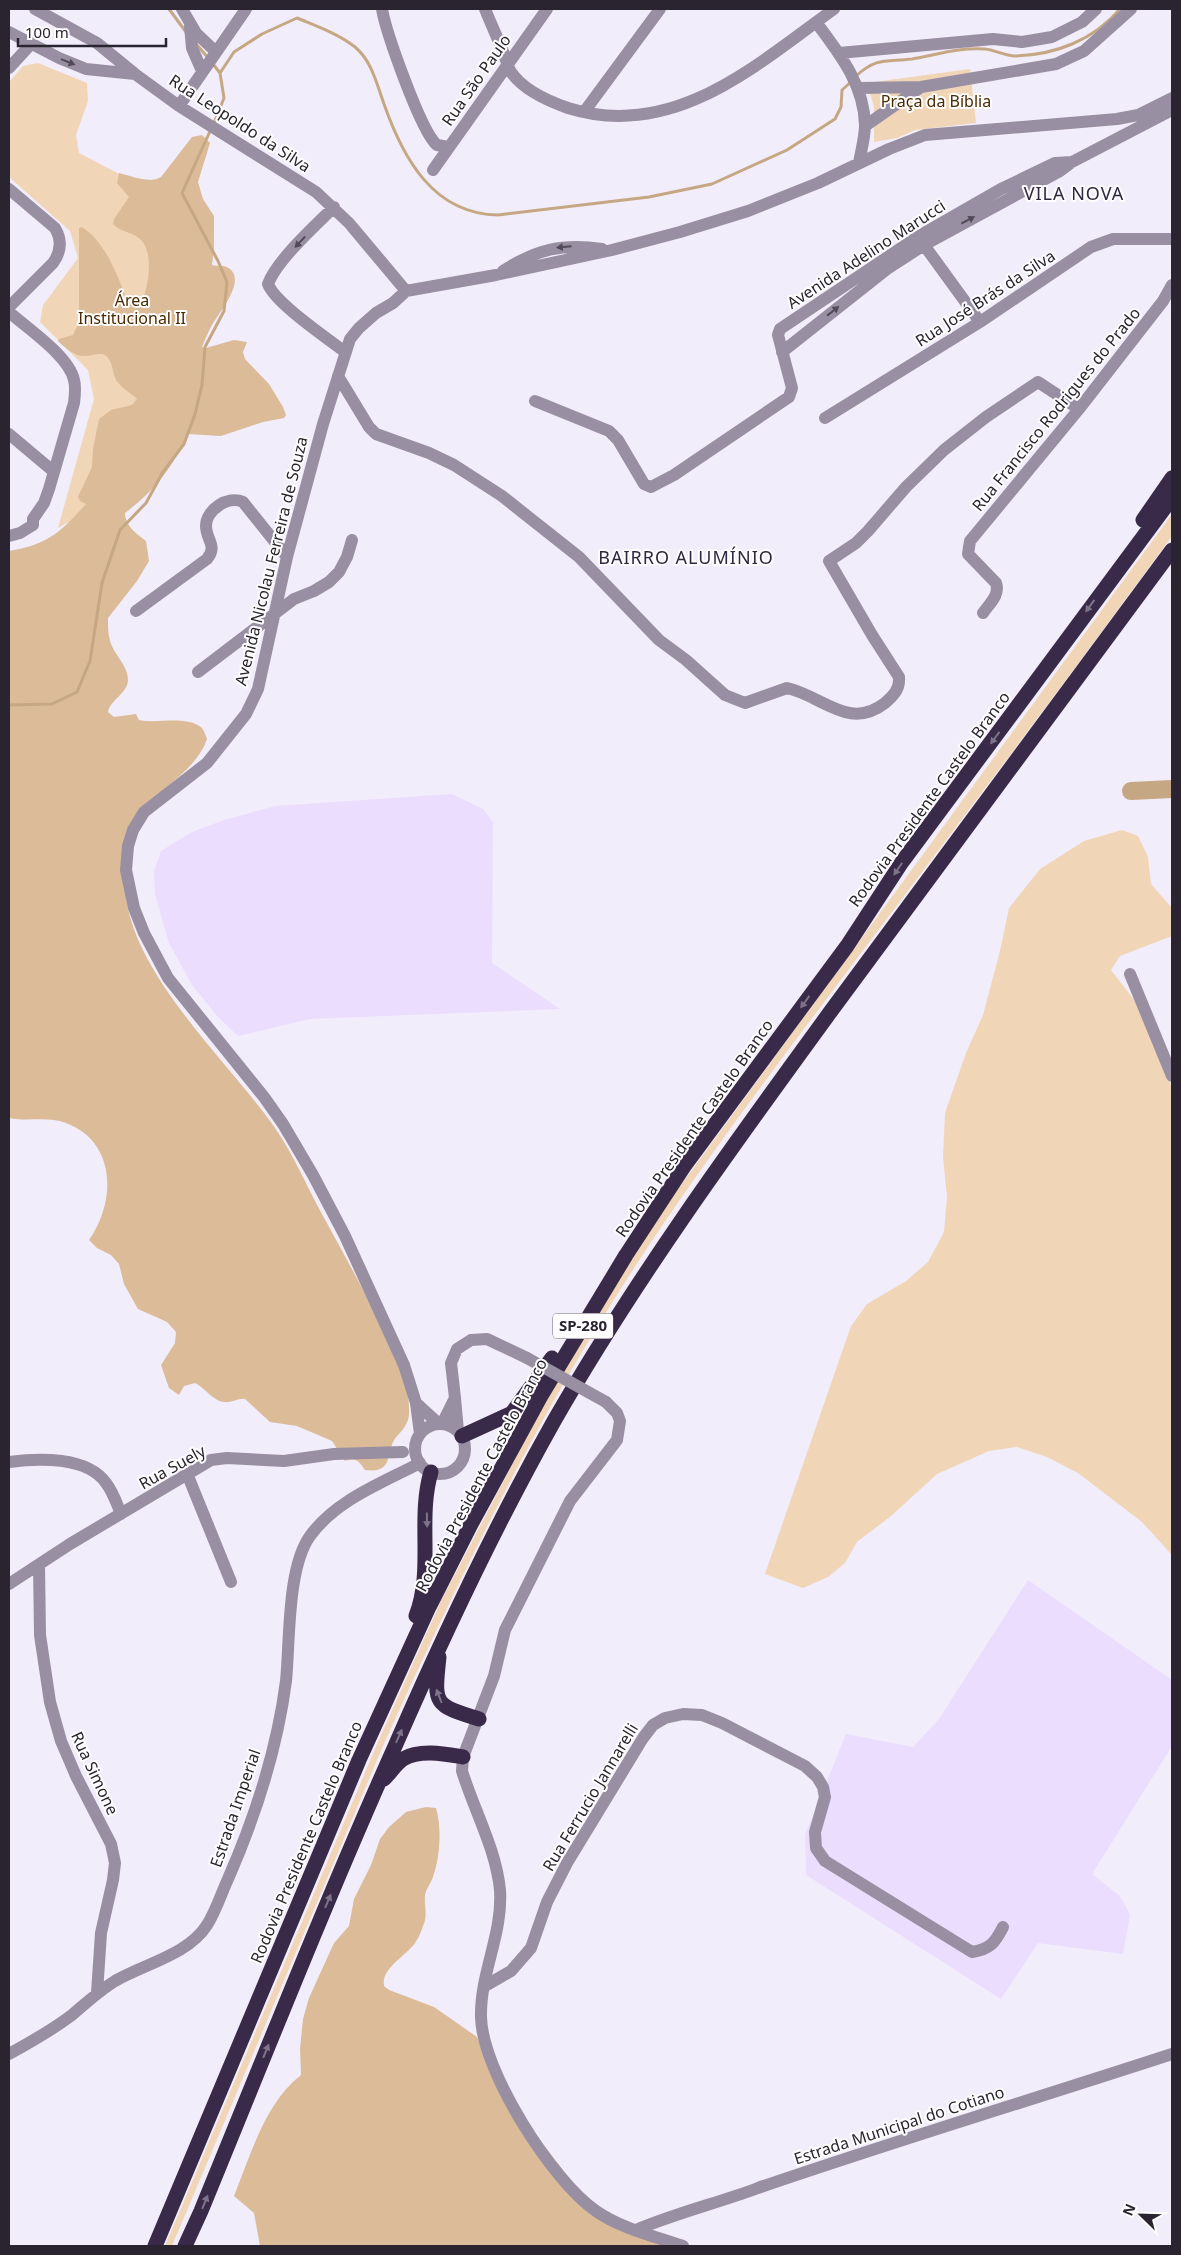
<svg xmlns="http://www.w3.org/2000/svg" width="1181" height="2255" viewBox="0 0 1181 2255" font-family="'Noto Sans',sans-serif">
	<style>
		.built { fill: #ebddfe }
		.green { fill: #f1d5b7 }
		.forest { fill: #dbbb98 }
		.lines { fill: none; stroke-linecap: round; stroke-linejoin: round }
		.stream { stroke: #c6a784; stroke-width: 3 }
		.river { stroke: #c6a784; stroke-width: 18 }
		.minor { stroke: #9890a2; stroke-width: 12 }
		.highway { stroke: #392a4a; stroke-width: 15 }
		.minor-bridge { stroke: #9890a2; stroke-width: 12 }
		.oneway { fill: #504a59 }
		.oneway2 { fill: #7e7489 }
		.labels { text-anchor: middle; stroke-width: 4; stroke-linejoin: round; paint-order: stroke }
		.shield { fill: #fdfdfd; stroke: #69656e; stroke-width: 1 }
		.shield-label { font-size: 15px; font-weight: bold; fill: #2a2431 }
		.street-label { font-size: 16px; fill: #2a2431; stroke: #fdfdfd }
		.park-label { font-size: 16px; fill: #492a00; stroke: #fdfdfd }
		.neighbourhood-label { font-size: 18px; letter-spacing: 1px; fill: #322740; stroke: #fdfdfd }
	</style>
	<rect width="100%" height="100%" fill="#f2edfa"/>
	<path class="built" d="M452 794 483 809 493 822 492 963 560 1009 310 1019 238 1036 218 1017 192 985 169 943 155 894 154 871 161 851 192 832 224 820 275 806Z
		M1028 1580 1172 1680V1746L1092 1874 1120 1896 1130 1915 1123 1954 1038 1943 1001 1999 806 1875 805 1835 846 1734 913 1747 939 1719Z"/>
	<path class="green" d="M38 63 87 83 88 101 76 135 79 153 179 205 153 474 58 528 94 399 88 370 40 322 43 305 78 258 70 231 9 177V82L23 66Z
		M970 69 976 123 915 130 897 138 874 142V107L867 83Z
		M1172 514V536C1061 688 947 839 834 989 760 1087 686 1186 620 1290 529 1433 456 1585 386 1739L172 2246H165L380 1737 442 1599 555 1383 614 1285 673 1196Z
		M1122 830 1138 836 1148 857 1151 884 1172 908V936L1120 956 1111 970 1145 1014 1172 1088V1555L1142 1522 1078 1473 1047 1457 1017 1447 989 1451 937 1474 891 1516 857 1542 845 1563 828 1577 803 1588 765 1574 851 1326 867 1304 906 1281 928 1262 944 1232 947 1197 943 1157 945 1113 966 1053 983 1015 1000 951 1009 908 1040 869 1084 841Z"/>
	<path class="forest" d="M202 135 210 143 198 182 203 199 214 216V249L212 265C218 267 224 264 230 269 246 282 218 314 212 325 208 332 205 340 202 347L206 348 234 340 247 342 243 352 245 359 269 384 283 407 286 415 284 418 263 422 221 436 187 434C173 468 154 491 125 513 125 526 137 534 146 541L149 561 137 581 108 618C108 625 108 634 110 641 114 655 128 665 128 680 128 693 110 700 108 712L114 717 136 714 139 720C157 724 187 715 202 728 204 731 206 736 207 739 195 774 154 789 137 820 131 830 132 848 131 859 129 871 125 886 126 897 136 977 227 1061 273 1125 293 1153 306 1185 323 1216 341 1249 359 1281 376 1315 390 1343 409 1376 409 1408 410 1419 406 1427 398 1435 383 1450 397 1474 365 1470 359 1461 356 1457 345 1461L332 1441 297 1426 270 1422 245 1399C238 1398 232 1403 225 1402 214 1402 205 1388 195 1383L184 1386 179 1395 169 1388 161 1365 175 1343 176 1332 167 1322 138 1309 124 1284 119 1264 111 1255 97 1248 89 1240C116 1202 117 1142 66 1123 48 1116 28 1122 9 1118V551C47 545 61 532 86 504L80 501 78 497 92 467 93 449 99 419 111 410 132 405 137 399C131 393 120 387 116 380 112 372 113 360 105 355 99 352 91 356 85 356 74 356 65 348 58 341L59 339 73 335 79 322V228L82 227C106 243 116 273 127 299L134 303 142 301C149 286 154 251 140 239 133 232 122 233 113 224L114 219 129 197 117 183 119 173C132 176 149 184 161 177L192 137Z
		M426 1807 436 1808C442 1828 440 1857 433 1877 431 1883 426 1889 425 1895 424 1906 428 1916 423 1926 421 1932 418 1939 415 1943 405 1957 381 1968 384 1986L389 1990 434 2007 477 2037 502 2091 593 2209 667 2246H260L254 2213 234 2196C251 2154 265 2103 301 2075L300 2049 303 2019 309 1998 334 1943 349 1926 354 1899 371 1865 380 1839 389 1827 406 1812Z"/>
	<g class="lines">
		<path class="stream" d="M169 9 186 32
			M197 45 209 59
			M213 64 220 73
			M856 76C877 57 886 62 912 59 936 55 960 47 985 49 995 50 1005 56 1015 56 1055 55 1094 40 1120 9
			M214 123 224 98 220 73 234 52 262 34 297 18C316 26 339 34 355 47 372 61 377 85 384 104 403 158 433 214 498 215L649 197 712 184 787 150 835 119 841 107 842 90 852 81
			M9 705 52 704 77 692 90 661 102 583 120 530 146 503 163 472 184 444 195 414 202 385 205 347 224 311 227 282 218 261 182 193 211 129"/>
		<path class="river" d="M1131 791 1172 789"/>
		<path class="minor" d="M35 9 97 43 135 74 179 106 316 192 349 223 406 291
			M182 9 196 33 215 51
			M382 9C386 32 421 132 437 145L449 147
			M485 9C491 24 498 39 504 54 506 60 508 67 511 72 523 90 548 101 568 108 673 141 755 66 834 9
			M816 22C839 53 864 84 865 125 865 137 861 151 859 163
			M190 26 192 48 202 71
			M9 32 59 58 86 69 135 74
			M839 53 993 39 1022 42 1052 37 1082 22 1096 9
			M9 68 31 44
			M859 88 921 87 1056 64 1084 51 1131 9
			M179 106 246 9
			M584 112 660 9
			M865 126 921 87
			M433 170 547 9
			M9 189 55 228C62 240 61 252 53 263L9 307
			M334 207C315 226 277 260 268 284 275 303 327 338 345 352
			M924 245 980 322
			M503 271C537 249 563 243 602 249
			M9 312C27 328 69 356 74 380 76 387 75 395 74 403L49 489 44 503 33 519V525L20 533 9 536
			M782 352 887 269 924 245 1060 171 1072 162 1172 110
			M338 376 369 427 376 434 429 453 454 465 502 496 579 557 659 640 686 660 725 695 745 703 787 688C823 696 849 731 885 703 894 695 900 689 899 677L872 635 829 561 856 543 868 531 906 487 944 450 986 417 1038 382 1079 409
			M535 401 609 431 618 440 644 484 651 487 674 475 789 397 792 388 778 335 780 329 919 236 1001 189 1055 163 1072 162
			M825 418 980 322 1091 247 1113 239H1172
			M9 434 53 471
			M136 611 207 559C218 546 206 540 206 526 206 510 228 495 243 502L287 557
			M983 613C990 603 1000 595 996 583L968 554 970 541 1079 409 1163 301 1172 285
			M198 672 294 599 314 591 329 582 339 572 347 557 352 540
			M1130 974 1172 1076
			M455 1398 451 1363 457 1349 471 1340 487 1339 527 1358
			M606 1402 617 1413 620 1421 617 1440 570 1501 505 1630 494 1676 463 1757 462 1771C474 1810 496 1849 500 1890 503 1934 480 1973 481 2017 482 2071 552 2181 596 2211 622 2229 654 2236 683 2246
			M416 1403 439 1424
			M442 1424 455 1398 458 1431
			M415 1449a25 25 0 1 1 50 0a25 25 0 1 1-50 0Z
			M420 1434 416 1403 404 1365 345 1236 313 1175 283 1124 264 1097 168 978 144 933 134 908 126 870 128 846 133 830 144 812 207 763 246 714 258 689 287 557 323 424 350 339 359 328 376 313 393 303 406 291 496 275 612 250 680 232 748 211 818 183 889 149 925 135 1117 119 1138 115 1172 98
			M9 1462C38 1458 87 1456 106 1483 113 1492 117 1504 121 1514
			M188 1476 231 1582
			M39 1565 40 1635 50 1702 61 1741 76 1776 111 1844 115 1863 113 1880 101 1933 97 1993
			M9 1584 70 1544 211 1460 227 1458 284 1461 334 1454 403 1452
			M485 1986 511 1971 531 1948 547 1902 567 1863 643 1738 653 1725 665 1718 683 1714 702 1715 722 1723 805 1766 817 1777 823 1787 825 1797 815 1832 816 1848 825 1861 972 1952C990 1949 995 1943 1003 1927
			M9 2054C31 2042 52 2030 72 2015 86 2003 99 1991 115 1981 144 1964 188 1955 207 1925 216 1911 221 1894 228 1879 256 1815 277 1750 286 1681 290 1641 287 1568 310 1536 336 1500 382 1483 420 1463
			M636 2230C676 2213 718 2203 758 2188 895 2141 1034 2099 1172 2054"/>
		<path class="highway" d="M1143 520 1172 478
			M462 1436 512 1413 552 1358
			M416 1616C434 1569 417 1519 431 1472
			M439 1657C434 1704 433 1705 479 1719
			M384 1779C390 1773 396 1764 403 1759 420 1749 445 1754 463 1757
			M155 2246 359 1760 429 1607 470 1526 542 1394 626 1255 685 1165 847 946 902 862 1172 498
			M185 2246 201 2211C265 2055 327 1898 396 1744 444 1634 495 1526 554 1421 636 1278 734 1144 831 1011 944 856 1058 703 1172 550"/>
		<path class="minor-bridge" d="M527 1358 606 1402"/>
	</g>
	<defs><path id="oneway-solid" d="M-6-.8H1V-3.2L6.5 0L1 3.2V.8H-6Z" transform="scale(1.25)"/></defs>
	<g class="oneway">
		<use href="#oneway-solid" transform="translate(68 62) rotate(22)"/>
		<use href="#oneway-solid" transform="translate(968 220) rotate(-28)"/>
		<use href="#oneway-solid" transform="translate(300 242) rotate(133)"/>
		<use href="#oneway-solid" transform="translate(564 247) rotate(175)"/>
		<use href="#oneway-solid" transform="translate(833 311) rotate(-38)"/>
	</g>
	<g class="oneway2">
		<use href="#oneway-solid" transform="translate(1090 606) rotate(126)"/>
		<use href="#oneway-solid" transform="translate(995 738) rotate(126)"/>
		<use href="#oneway-solid" transform="translate(898 869) rotate(124)"/>
		<use href="#oneway-solid" transform="translate(805 1002) rotate(126)"/>
		<use href="#oneway-solid" transform="translate(427 1520) rotate(89)"/>
		<use href="#oneway-solid" transform="translate(439 1696) rotate(-111)"/>
		<use href="#oneway-solid" transform="translate(399 1736) rotate(-66)"/>
		<use href="#oneway-solid" transform="translate(328 1901) rotate(-67)"/>
		<use href="#oneway-solid" transform="translate(266 2051) rotate(-68)"/>
		<use href="#oneway-solid" transform="translate(205 2202) rotate(-68)"/>
	</g>
	<g class="labels">
		<rect class="shield" x="553" y="1313.5" width="60" height="25" rx="4"/>
		<g class="shield-label">
			<text x="583" y="1331">SP-280</text>
		</g>
		<g class="street-label">
			<text transform="translate(476 80) rotate(-55)" y="6">Rua São Paulo</text>
			<text transform="translate(240 123) rotate(33)" y="6">Rua Leopoldo da Silva</text>
			<text transform="translate(866 254) rotate(-33)" y="6">Avenida Adelino Marucci</text>
			<text transform="translate(985 298) rotate(-33)" y="6">Rua José Brás da Silva</text>
			<text transform="translate(1056 409) rotate(-51)" y="6">Rua Francisco Rodrigues do Prado</text>
			<text transform="translate(271 561) rotate(-76)" y="6">Avenida Nicolau Ferreira de Souza</text>
			<text transform="translate(929 799) rotate(-54)" y="6">Rodovia Presidente Castelo Branco</text>
			<text transform="translate(694 1128) rotate(-55)" y="6">Rodovia Presidente Castelo Branco</text>
			<text transform="translate(172 1467) rotate(-29)" y="6">Rua Suely</text>
			<text transform="translate(481 1475) rotate(-62)" y="6">Rodovia Presidente Castelo Branco</text>
			<text transform="translate(95 1773) rotate(65)" y="6">Rua Simone</text>
			<text transform="translate(590 1797) rotate(-59)" y="6">Rua Ferrucio Jannarelli</text>
			<text transform="translate(235 1808) rotate(-71)" y="6">Estrada Imperial</text>
			<text transform="translate(306 1842) rotate(-67)" y="6">Rodovia Presidente Castelo Branco</text>
			<text transform="translate(899 2125) rotate(-18)" y="6">Estrada Municipal do Cotiano</text>
		</g>
		<g class="park-label">
			<text x="936" y="107">Praça da Bíblia</text>
			<text x="132" y="306">Área<tspan x="132" dy="18">Institucional II</tspan></text>
		</g>
		<g class="neighbourhood-label">
			<text x="1074" y="200">VILA NOVA</text>
			<text x="686" y="564">BAIRRO ALUMÍNIO</text>
		</g>
	</g>
	<rect width="1181" height="2255" fill="none" stroke="#2a2431" stroke-width="20"/>
	<g transform="translate(1141 2215) rotate(293)" stroke="#fdfdfd" stroke-width="4" paint-order="stroke">
	<path d="M0-4L9 19L0 12L-9 19Z" fill="#2a2431"/>
	<text y="-8" font-size="14" font-weight="bold" text-anchor="middle" fill="#2a2431">N</text>
	</g>
	<path d="M18 38v8h148v-8" fill="none" stroke="#2a2431" stroke-width="2.5"/>
	<text x="25" y="38" font-size="15" fill="#2a2431" stroke="#fdfdfd" stroke-width="4" paint-order="stroke">100 m</text>
</svg>
